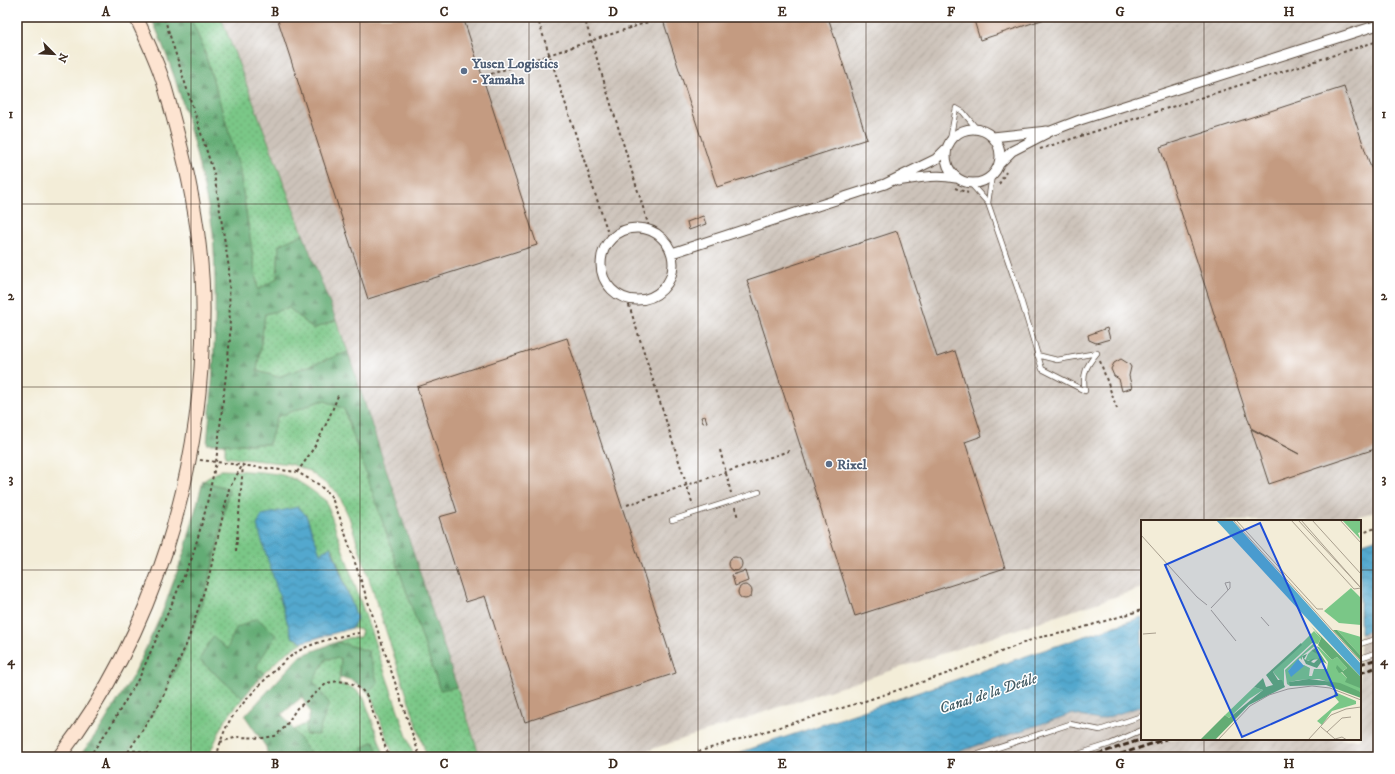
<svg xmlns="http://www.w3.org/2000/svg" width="1395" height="774" viewBox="0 0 1395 774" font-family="'IM FELL DW Pica',serif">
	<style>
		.industrial { fill: url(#industrial-furrows) }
		.green { fill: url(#green-dots); stroke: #5a7852 }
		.forest { fill: url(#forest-firs); stroke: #4f6b49 }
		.water { fill: url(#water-waves); stroke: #466976 }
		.building { fill: #c49b81 }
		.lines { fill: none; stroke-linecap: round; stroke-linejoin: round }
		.service-casing { stroke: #57473a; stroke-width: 6 }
		.minor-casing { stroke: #57473a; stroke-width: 11 }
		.secondary-casing { stroke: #57473a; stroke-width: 15 }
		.path { stroke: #57473a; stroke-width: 2; stroke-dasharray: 3 3; stroke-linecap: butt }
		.service { stroke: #fff; stroke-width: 4.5 }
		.minor { stroke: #fff; stroke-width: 9 }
		.secondary { stroke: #fde4d1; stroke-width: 13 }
		.rail { stroke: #3b2a1e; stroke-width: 3; stroke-dasharray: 6 3; stroke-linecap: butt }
		.grid { fill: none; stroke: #3b2a1e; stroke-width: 1; stroke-opacity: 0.55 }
		.service-dot { fill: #5c6f8a; stroke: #fff; stroke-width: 1.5 }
		.labels { text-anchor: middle; stroke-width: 3; stroke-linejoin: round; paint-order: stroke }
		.service-label { font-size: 14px; font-weight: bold; fill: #4e5e75; stroke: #fff; text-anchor: start }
		.water-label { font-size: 15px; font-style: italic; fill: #445c64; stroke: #fff }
		.inset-road { fill: none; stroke: #a99f8e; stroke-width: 1 }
		.view { fill: #1d4ed8; fill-opacity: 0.15; stroke: #1d4ed8; stroke-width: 2 }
		.inset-edge { fill: none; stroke: #3b2a1e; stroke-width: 2 }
		.neatline { fill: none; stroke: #3b2a1e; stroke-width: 1.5 }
		.grid-label { font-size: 13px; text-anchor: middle; font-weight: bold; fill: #3b2a1e }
	</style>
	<defs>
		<pattern id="industrial-furrows" width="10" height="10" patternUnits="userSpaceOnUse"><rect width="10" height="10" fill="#ccc2b9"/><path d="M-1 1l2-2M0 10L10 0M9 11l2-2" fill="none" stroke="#b0a79f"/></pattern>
		<pattern id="green-dots" width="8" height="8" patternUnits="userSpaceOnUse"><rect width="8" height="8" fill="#7ac787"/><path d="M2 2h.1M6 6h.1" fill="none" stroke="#65a26e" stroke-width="1.8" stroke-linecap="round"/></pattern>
		<pattern id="forest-firs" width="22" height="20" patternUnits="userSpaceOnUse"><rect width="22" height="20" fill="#63ac74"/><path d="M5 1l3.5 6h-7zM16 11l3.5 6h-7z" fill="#538c5f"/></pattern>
		<pattern id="water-waves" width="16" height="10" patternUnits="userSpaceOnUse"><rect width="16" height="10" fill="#52a8ce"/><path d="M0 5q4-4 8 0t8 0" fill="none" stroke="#4589a7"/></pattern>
	</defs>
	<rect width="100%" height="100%" fill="#fff"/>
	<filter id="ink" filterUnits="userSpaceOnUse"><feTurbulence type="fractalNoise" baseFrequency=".025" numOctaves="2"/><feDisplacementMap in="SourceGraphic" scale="8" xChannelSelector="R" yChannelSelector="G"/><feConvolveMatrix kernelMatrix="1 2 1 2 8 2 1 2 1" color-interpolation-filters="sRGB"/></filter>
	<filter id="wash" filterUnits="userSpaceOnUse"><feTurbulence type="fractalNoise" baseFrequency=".012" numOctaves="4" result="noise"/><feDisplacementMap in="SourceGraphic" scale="16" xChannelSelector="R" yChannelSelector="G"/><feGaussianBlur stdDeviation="0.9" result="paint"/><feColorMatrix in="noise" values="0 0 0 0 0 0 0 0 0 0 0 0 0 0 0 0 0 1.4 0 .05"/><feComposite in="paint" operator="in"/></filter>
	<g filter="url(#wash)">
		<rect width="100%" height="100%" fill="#f3edd8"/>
		<path class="industrial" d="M221 17H1378V510L1345 521H1142V588L628 757H480L348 352Z
			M1378 628V757H943L1071 714 1099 720 1142 706V739H1360V634Z"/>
		<path class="green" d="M190 17H221L303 234 279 245 277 278 258 290 239 166 203 47Z
			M289 308 313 329 336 320 348 352 278 377 257 371 265 314Z
			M323 400 344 409 440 689 457 687 480 757H427L349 517 338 493 309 471 291 464 225 457V444H269L277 417Z
			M221 470C239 471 272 471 289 477 303 483 314 492 326 501L414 757H394L372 698 368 692 378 684 368 651 337 642 348 638 360 637 362 630 352 628 357 618 332 547 320 554 306 515 292 637 303 642 282 656 264 673 227 649 213 637 199 660 243 698 225 720 208 757H123C168 699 196 631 214 561 220 537 224 513 229 489L203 481Z
			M341 658 339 684C350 686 357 689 364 698L385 757H379L373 741 363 748 358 757H305L309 752 293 730 307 723 305 734 318 735 313 681 326 659Z"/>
		<path class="forest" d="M151 17H190L203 47 239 166 258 290 277 278 279 245 303 234 336 320 313 329 289 308 265 314 257 371 278 377 348 352 457 687 440 690 344 409 323 400 277 417 269 444H207C214 373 218 303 213 232 211 216 206 200 203 184 191 127 175 71 151 17Z
			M203 481 229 489C224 513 220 537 214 560 197 630 167 700 123 757H79L102 726 134 674 162 613 185 550Z
			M257 618 276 635 256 667 264 673 243 698 199 660 213 636 227 649 236 628Z
			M337 642 368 651 378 684 368 692 352 680 340 677 341 658 326 659 313 681 329 703 318 735 305 734 310 712 302 697 282 714 310 753 305 757H268L266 747 245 716 300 656Z
			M374 741 379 757H358L363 748Z"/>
		<path class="water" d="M298 507 306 515 320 553 331 547 357 618 352 628 303 642 292 637 257 525 262 515Z
			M1378 538V628L1360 634V544Z
			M1142 617V706L1099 720 1071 714 943 757H726Z"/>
		<g id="blocks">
			<path class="building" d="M277 17H463L537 245 368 299Z
				M662 17H828L867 139 717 187Z
				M973 17H1051L980 40Z
				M1344 87 1371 168 1378 166V448L1269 484 1251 429 1299 454 1251 428 1160 147Z
				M703 216 706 224 689 230 687 222Z
				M897 231 937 357 955 351 982 436 965 442 1005 568 855 616 747 280Z
				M1107 328 1110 339 1096 343 1089 340 1088 335Z
				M567 338 676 673 525 722 485 596 466 602 439 517 457 512 417 387Z
				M1121 359 1129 364 1131 367 1129 376 1132 388 1122 391 1119 379 1114 376 1111 369 1114 363Z
				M705 416 707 422 703 423 701 417Z
				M728 564a7 7 0 1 1 14 0a7 7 0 1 1-14 0Z
				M745 571 748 581 735 586 732 575Z
				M738 592a7 7 0 1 1 14 0a7 7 0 1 1-14 0Z"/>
		</g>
	</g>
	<g filter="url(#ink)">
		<use href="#blocks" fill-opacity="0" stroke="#57473a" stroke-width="1"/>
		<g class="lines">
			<defs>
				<path id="service" d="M950 140 956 108 963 112 976 128
					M970 183 988 203 1018 290 1042 369 1085 391
					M988 203 992 175
					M1037 355 1057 360 1097 353
					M1085 391C1082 374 1086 366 1097 353
					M672 520 759 492
					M1360 644 1378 638
					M1360 658 1378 652
					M970 757 1070 724 1100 730 1142 716
					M1069 757 1110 744 1142 730"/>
				<path id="minor" d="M946 156a27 27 0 1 1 54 0a27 27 0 1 1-54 0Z
					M993 137 1047 131
					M999 164 1012 151 1051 131 1080 120 1378 25
					M898 181C918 178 935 174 956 178
					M601 264a36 36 0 1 1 72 0a36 36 0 1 1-72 0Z
					M672 253 885 184 936 159 946 149"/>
				<path id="secondary" d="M59 757C155 632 202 473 203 317 204 255 192 187 176 128 171 110 167 92 161 75 154 55 145 36 136 17"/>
			</defs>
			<use href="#service" class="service-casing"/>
			<use href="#minor" class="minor-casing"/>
			<use href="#secondary" class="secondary-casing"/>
			<path class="path" d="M537 17 610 239
				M584 17 650 230
				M485 76 657 19
				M1040 149 1378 41
				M999 184 1006 172
				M955 188 968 193
				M627 299 693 505
				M1100 361 1117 409
				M720 450 731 493
				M200 460 297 472 318 484 331 496 340 518 420 757
				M297 472C316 448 328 422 339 393
				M627 505 792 450
				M735 507 738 518
				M1360 534 1378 527
				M236 551 243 465
				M220 742 238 737 263 738 275 736 285 727 297 708 307 701 327 683 338 681 351 683 361 689 367 696 389 757
				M128 752 160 703 187 643 209 576 229 489 243 464
				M89 757 110 727 140 676 192 558 205 512 216 462 230 339 229 268 214 174 164 17
				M123 757C133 745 145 753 157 757
				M217 757C219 745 223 733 229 722 238 706 281 661 297 652 311 643 342 635 359 633
				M681 757 865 701 943 675 1036 638 1068 632 1142 610"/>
			<use href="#service" class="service"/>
			<use href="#minor" class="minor"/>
			<use href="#secondary" class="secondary"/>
			<path class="rail" d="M1360 664 1378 659
				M1360 673 1378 667
				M1089 757 1143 739
				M1112 757 1166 739"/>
		</g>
	</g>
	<path class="grid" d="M191 17V757M360 17V757M529 17V757M698 17V757M866 17V757M1035 17V757M1204 17V521M17 204H1378M17 387H1378M17 570H1142M1360 570H1378M1204 739V757"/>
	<g class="service-dot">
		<circle cx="464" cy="71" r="4"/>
		<circle cx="829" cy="464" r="4"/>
	</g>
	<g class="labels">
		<g class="service-label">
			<text x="472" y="68">Yusen Logistics<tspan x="472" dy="16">- Yamaha</tspan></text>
			<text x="837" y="469">Rixel</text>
		</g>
		<g class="water-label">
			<text transform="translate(988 693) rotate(-18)" y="5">Canal de la Deûle</text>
		</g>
	</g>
	<g transform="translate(1141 520)">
		<rect width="220" height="220" fill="#f3edd8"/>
		<path d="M201 0H220V12L217 13 220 20ZM210 68 220 78V105L198 103 183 91ZM196 110 220 117V136ZM173 111 180 118 177 124 171 123 143 149V165L132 152ZM172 124 175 125 161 136V140L159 138 147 151 163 145 169 148 168 156H171L173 149H186L187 142 175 126 178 127 191 140 196 137 206 148 200 152 211 163 220 167V172L178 159 158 160 149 162V166L146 164 144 150ZM174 127 172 130 180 136 179 139 164 141 167 134ZM113 167 122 170 108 179 88 198 84 195ZM194 172 215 181V184L191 191 181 205 176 201 198 182 193 176Z" fill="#7ac787"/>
		<path d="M170 106 220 157 219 168 204 162 206 158 201 152 198 153 195 148 196 145 202 151 206 148 196 137 191 140 177 125 180 118ZM192 110H196L220 136V141ZM160 123 161 125 132 152 137 160H141L144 167 108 185 74 220H59L84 195 88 198 122 170 113 167 122 158 125 167 132 165 125 155ZM175 127 186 144 181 141 176 148 165 144 161 136 166 134 163 139 167 141 174 138 170 142 173 143 180 136 171 131ZM168 159 199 163 220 172V178L185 165 149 166 148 162Z" fill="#63ac74"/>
		<path d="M75 0H91L220 144V157ZM157 139 163 146 150 157 147 151Z" fill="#52a8ce"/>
		<path class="inset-road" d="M92 0 220 142M95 0 176 89H182M150 0 213 69 220 68M157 0 220 68M160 0 219 67M171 0 220 54M199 0 220 23M0 15 56 77 66 85M70 88 89 68V62L84 63 87 70M70 90 95 121M120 97 128 106M2 114 15 113M180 207 194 219 201 217 206 220M186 212 201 198 210 197M77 220 109 186 128 175 147 169 171 166 189 168 220 180M167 220 190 195 205 189 220 187"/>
		<path class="view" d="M119 3 196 175 101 217 24 45Z"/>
		<rect width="220" height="220" class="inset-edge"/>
	</g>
	<rect width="1395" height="774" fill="none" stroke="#fff" stroke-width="44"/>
	<g transform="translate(54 54) rotate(114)" stroke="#ffffff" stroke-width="3" paint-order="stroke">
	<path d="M0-3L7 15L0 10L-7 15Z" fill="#3b2a1e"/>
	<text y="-6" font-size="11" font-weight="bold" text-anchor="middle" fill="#3b2a1e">N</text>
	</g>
	<rect x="22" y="22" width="1351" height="730" class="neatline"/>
	<g class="grid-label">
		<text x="106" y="16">A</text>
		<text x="275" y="16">B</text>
		<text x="444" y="16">C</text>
		<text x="613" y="16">D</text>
		<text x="782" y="16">E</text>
		<text x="951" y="16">F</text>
		<text x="1120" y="16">G</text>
		<text x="1289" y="16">H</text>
		<text x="11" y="118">1</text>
		<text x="1384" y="118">1</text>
		<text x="11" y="300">2</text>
		<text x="1384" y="300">2</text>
		<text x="11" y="483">3</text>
		<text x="1384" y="483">3</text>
		<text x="11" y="665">4</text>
		<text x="1384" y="665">4</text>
		<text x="106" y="768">A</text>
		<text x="275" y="768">B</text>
		<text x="444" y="768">C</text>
		<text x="613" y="768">D</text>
		<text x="782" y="768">E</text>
		<text x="951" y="768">F</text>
		<text x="1120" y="768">G</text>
		<text x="1289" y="768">H</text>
	</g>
</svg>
